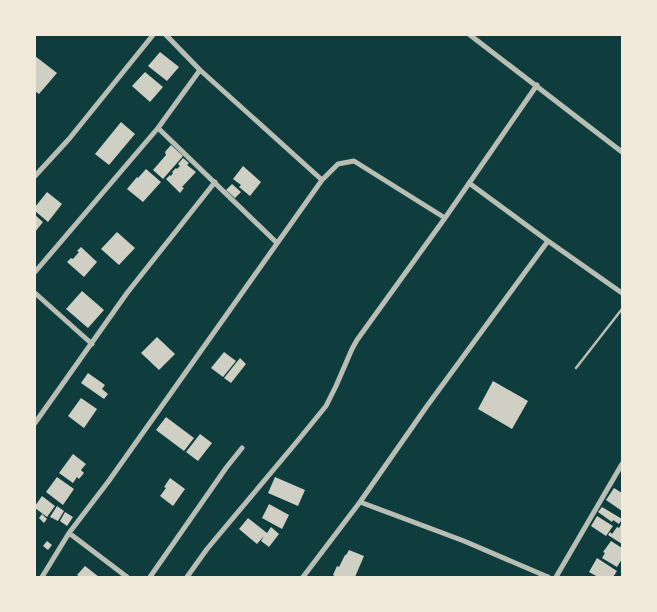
<svg xmlns="http://www.w3.org/2000/svg" width="657" height="612" viewBox="0 0 657 612" font-family="Lora,serif">
	<style>
		.building { fill: #cfcfc3 }
		.lines { fill: none; stroke-linecap: round; stroke-linejoin: round }
		.service { stroke: #b8beb3; stroke-width: 2.5 }
		.minor { stroke: #b8beb3; stroke-width: 5 }
	</style>
	<rect width="100%" height="100%" fill="#0f3d3e"/>
	<path class="building" d="M160 52 179 67 167 81 148 66Z
		M35 56 57 73 39 94 35 91Z
		M145 72 163 87 150 102 132 86Z
		M121 122 135 134 109 165 95 154Z
		M171 145 183 156 163 179 153 170 166 155 165 152Z
		M183 158 189 163 187 165 196 172 182 187 184 188 180 193 166 179 170 175 171 176 173 173 172 172 176 168 177 169 180 166 178 164Z
		M243 166 261 182 250 196 239 187 241 185 233 179Z
		M146 169 161 182 143 202 127 189 137 177 138 178Z
		M232 184 241 192 235 198 226 190Z
		M47 192 62 204 48 222 35 211V207Z
		M35 215 43 222 35 232Z
		M117 232 135 248 119 265 101 249Z
		M81 247 97 262 84 277 67 262 71 258 73 259 79 252 77 251Z
		M82 291 104 310 88 328 66 309Z
		M157 337 175 354 159 370 141 353Z
		M224 352 236 361 223 377 211 368Z
		M240 358 246 364 231 383 224 378Z
		M88 373 105 385 102 389 108 394 104 399 81 383Z
		M493 381 528 401 512 429 478 409Z
		M81 398 97 409 84 428 68 416Z
		M166 417 194 438 184 451 156 430Z
		M200 434 212 443 198 461 186 452Z
		M73 454 86 464 81 470 84 473 79 479 77 477 73 483 59 473Z
		M57 477 74 489 63 505 46 492Z
		M275 477 305 490 298 506 268 493Z
		M170 478 185 489 173 506 160 496 166 488 164 487Z
		M614 488 622 493V511L606 500Z
		M42 496 55 506 47 517 35 508V506Z
		M269 504 289 515 282 529 262 518Z
		M57 506 64 511 58 521 50 517Z
		M602 507 622 519 619 524 613 520 612 522 598 512Z
		M65 512 73 517 67 526 60 521Z
		M42 514 47 519 44 523 39 518Z
		M597 516 613 526 606 536 591 526Z
		M248 518 267 533 271 527 279 534 269 547 261 541 264 536 257 544 239 529Z
		M622 523V544L608 535 610 532 612 534 617 527 619 528Z
		M47 541 52 545 48 550 43 546Z
		M611 541 622 548V559L617 567 602 558 605 553 603 552Z
		M349 550 364 556 355 577H336L333 575 337 566 339 567 345 555H346Z
		M597 558 617 571 613 577H598L589 572Z
		M85 566 99 577H80L77 575Z"/>
	<g class="lines">
		<path class="service" d="M576 368 622 309"/>
		<path class="minor" d="M166 35 200 70 322 180
			M470 35 622 152
			M158 128 277 243
			M35 176 69 139 153 35
			M469 183 548 241 622 293
			M35 272 158 128 200 70
			M35 293 92 344
			M35 423 127 293 215 182
			M360 502 464 541 548 577
			M69 533 127 577
			M42 577 69 533 108 482 322 180 338 164 354 161 445 218
			M150 577 226 468 242 448
			M187 577 207 549 295 444 326 406 336 386 352 349 357 340 445 218 537 85
			M303 577 360 502 427 406 548 241
			M556 577 622 464"/>
	</g>
	<rect width="657" height="612" fill="none" stroke="#f1e9da" stroke-width="72"/>
</svg>
